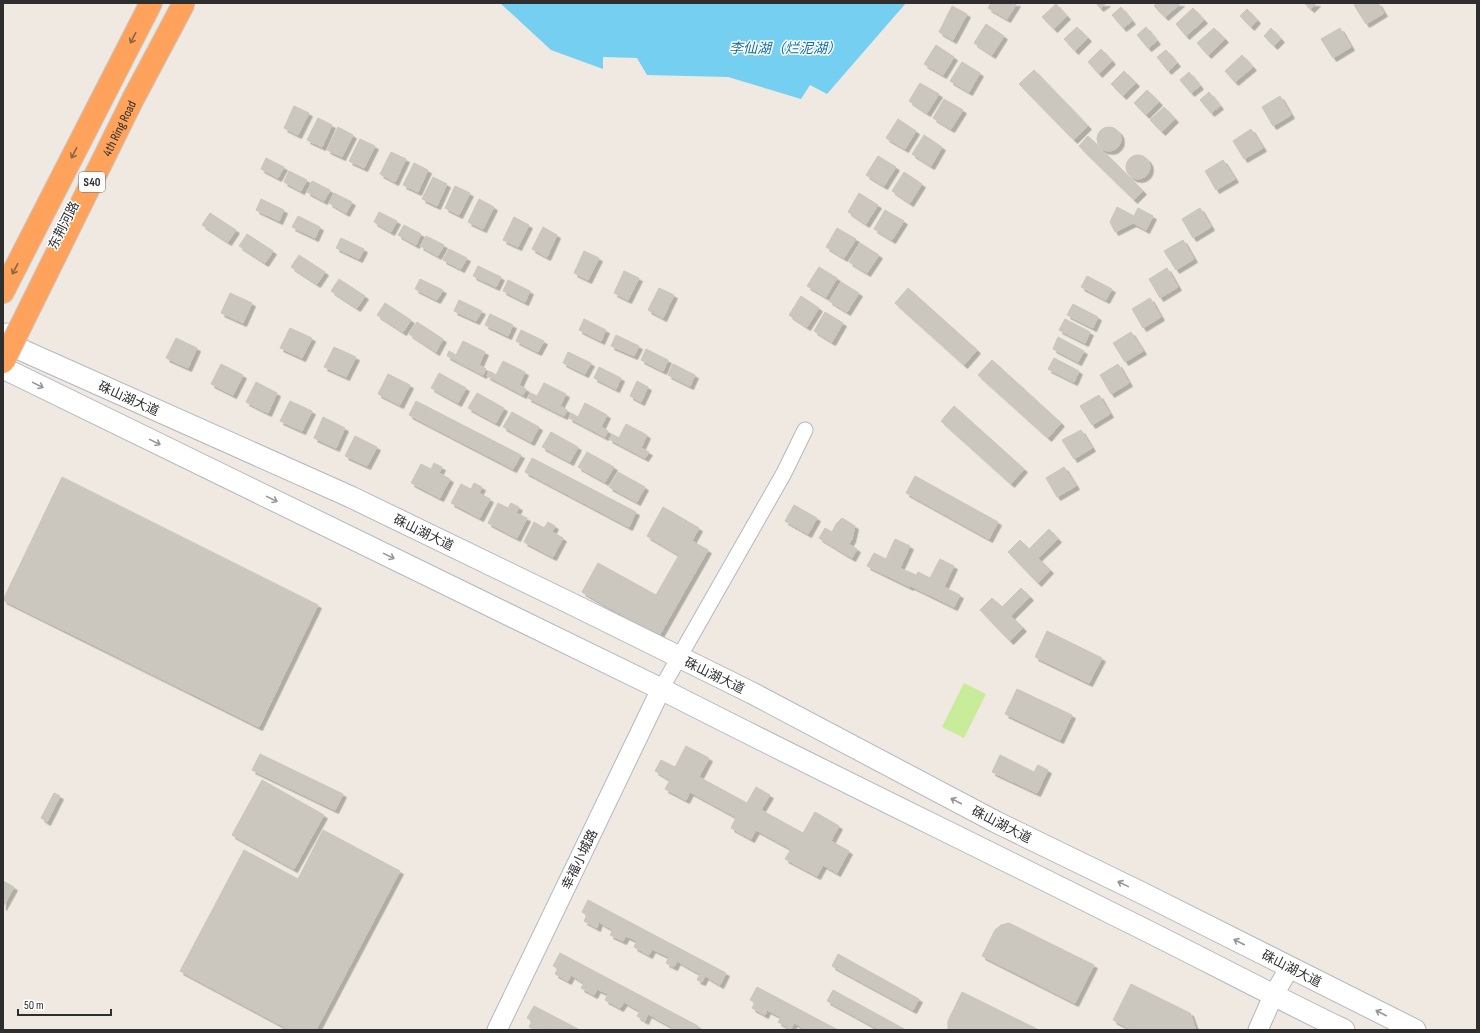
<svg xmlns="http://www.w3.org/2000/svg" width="1480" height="1033" viewBox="0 0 1480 1033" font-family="'Sofia Sans Condensed','Noto Sans SC',sans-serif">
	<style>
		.pitch { fill: #c9ec9a }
		.water { fill: #75cff0 }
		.building { fill: #cbc7bf; stroke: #cbc5ba; filter: url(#shadow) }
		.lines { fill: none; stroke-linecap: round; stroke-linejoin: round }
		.minor-casing { stroke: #b4b7c1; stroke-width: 17 }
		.tertiary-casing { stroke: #b4b7c1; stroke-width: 21 }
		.secondary-casing { stroke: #b4b7c1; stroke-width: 23 }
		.motorway-casing { stroke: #c9c9c9; stroke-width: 24 }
		.minor { stroke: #fff; stroke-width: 15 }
		.tertiary { stroke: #fff; stroke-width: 19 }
		.secondary { stroke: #fff; stroke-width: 21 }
		.motorway { stroke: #ffa35c; stroke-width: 22 }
		.motorway-bridge-casing { stroke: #c9c9c9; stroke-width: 24; stroke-linecap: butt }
		.motorway-bridge { stroke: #ffa35c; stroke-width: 22 }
		.oneway { stroke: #8c6343 }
		.oneway2 { stroke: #969696 }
		.labels { text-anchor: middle; stroke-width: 3; stroke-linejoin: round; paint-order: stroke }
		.shield { fill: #fff; stroke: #6d6d6d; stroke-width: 1 }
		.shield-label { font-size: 12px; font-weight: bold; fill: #2e2e2e }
		.street-label { font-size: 13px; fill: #2e2e2e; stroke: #fff }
		.water-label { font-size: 14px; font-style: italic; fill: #0d6fa3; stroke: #fff }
	</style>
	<defs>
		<filter id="shadow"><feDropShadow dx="3.5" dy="3.5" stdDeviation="0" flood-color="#0004"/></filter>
	</defs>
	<rect width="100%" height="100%" fill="#efe9e1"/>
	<path class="pitch" d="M964 683 986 694 964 738 942 727Z"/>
	<path class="water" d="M500 3H906L827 94 810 85 801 99 728 77 647 75 637 58 603 57V69L551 50Z"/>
	<path class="building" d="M991 3H1017L1007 19 988 8Z
		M1096 3H1107L1100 8Z
		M1157 3H1181L1165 17 1154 6Z
		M1304 3H1317L1311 9Z
		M1358 3H1378L1384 13 1366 24 1354 5Z
		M1056 4 1067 16 1054 29 1042 17Z
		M952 6 967 14 953 40 939 32Z
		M1121 7 1132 21 1123 28 1112 15Z
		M1193 8 1204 20 1186 36 1176 24Z
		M1247 9 1257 20 1251 27 1240 16Z
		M986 24 1004 36 992 55 974 43Z
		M1077 27 1088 38 1075 51 1064 39Z
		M1146 27 1157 41 1148 48 1137 35Z
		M1214 28 1225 39 1208 55 1197 43Z
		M1271 28 1281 39 1274 46 1264 36Z
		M1340 28 1351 47 1333 58 1321 39Z
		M936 45 954 57 943 75 924 64Z
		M1101 49 1112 61 1099 74 1088 62Z
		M1166 50 1177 63 1168 71 1157 57Z
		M1242 55 1253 67 1235 82 1225 71Z
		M962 62 980 73 969 92 950 81Z
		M1034 70 1088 126 1074 140 1019 84Z
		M1124 71 1136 83 1123 96 1111 84Z
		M1189 72 1200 86 1191 93 1180 80Z
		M920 83 939 94 927 113 909 101Z
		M1147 90 1159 102 1146 115 1134 103Z
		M1209 92 1220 106 1211 113 1200 100Z
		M1280 96 1291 115 1273 126 1262 107Z
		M944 99 963 110 951 129 933 118Z
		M294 106 309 113 298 135 284 128Z
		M1164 107 1175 119 1162 132 1150 120Z
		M318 118 332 125 322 147 307 140Z
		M898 119 916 131 905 149 886 138Z
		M1097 139a12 12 0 1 1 24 0a12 12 0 1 1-24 0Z
		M338 127 353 135 342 157 327 150Z
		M1251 129 1263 148 1244 159 1233 141Z
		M924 135 942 147 931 166 912 154Z
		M1088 136 1143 191 1134 200 1079 146Z
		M360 139 375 146 364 168 349 161Z
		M391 152 406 159 395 182 380 174Z
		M1126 167a12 12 0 1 1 24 0a12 12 0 1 1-24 0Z
		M878 156 896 167 884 186 866 175Z
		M266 158 284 167 278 178 261 169Z
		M1223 160 1235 179 1216 190 1205 171Z
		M414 163 428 170 418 192 403 185Z
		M289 171 307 180 301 191 284 182Z
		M904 172 922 184 910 203 892 191Z
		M433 177 447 184 437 206 422 199Z
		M312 181 330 190 324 201 307 192Z
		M455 186 470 193 459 215 445 208Z
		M334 193 352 202 346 213 329 203Z
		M859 193 878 205 866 224 848 212Z
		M261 199 284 210 279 221 256 210Z
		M479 199 494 207 483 229 468 222Z
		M1117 207 1134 216 1138 208 1153 216 1146 230 1133 223 1115 232 1110 222Z
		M1200 208 1211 227 1193 238 1182 219Z
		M885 210 904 221 892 240 874 229Z
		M379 212 397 221 391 232 374 222Z
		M210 213 236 230 228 242 202 225Z
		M298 216 320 227 315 238 292 227Z
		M514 217 529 225 518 247 503 240Z
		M404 225 421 234 416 245 398 235Z
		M543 227 557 235 547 257 532 249Z
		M837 228 856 239 844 258 826 247Z
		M247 234 273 251 265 263 239 246Z
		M426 236 444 245 438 256 420 246Z
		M341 238 364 249 359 259 336 248Z
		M1183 240 1194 259 1176 270 1164 251Z
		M860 243 879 255 867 273 849 262Z
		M449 249 467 258 461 269 443 260Z
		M584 251 599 258 588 280 574 273Z
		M299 255 325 272 317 284 291 267Z
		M478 266 501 277 496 287 473 276Z
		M819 267 837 278 826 297 807 286Z
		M1167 268 1178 287 1160 298 1149 279Z
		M624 271 639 278 628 300 614 293Z
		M1087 276 1112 289 1106 300 1081 287Z
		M339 279 365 296 357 308 331 291Z
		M420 279 443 290 437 300 415 289Z
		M508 280 530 291 525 302 503 291Z
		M841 282 859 293 847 312 829 301Z
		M659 288 674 295 663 318 648 310Z
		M908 288 977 350 964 365 895 303Z
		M230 293 252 303 243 323 221 313Z
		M801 296 819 308 807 327 789 315Z
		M1150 298 1161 317 1143 328 1132 309Z
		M459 300 482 311 476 321 454 311Z
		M385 303 411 320 403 332 377 315Z
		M1073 304 1098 317 1093 328 1067 315Z
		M825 312 843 323 832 342 814 331Z
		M490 314 513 325 508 336 485 325Z
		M584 319 606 330 601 341 579 330Z
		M1065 319 1090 332 1085 343 1059 330Z
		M417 322 443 339 436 352 409 334Z
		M290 328 312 338 302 358 280 348Z
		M521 330 544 341 538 352 516 341Z
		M1131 332 1143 351 1125 362 1113 343Z
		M616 335 639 346 634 356 611 346Z
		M1058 337 1084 351 1078 362 1053 349Z
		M176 338 197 348 188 368 166 358Z
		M463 341 485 352 479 365 486 369 483 375 447 356 449 351 456 355Z
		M334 347 356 357 346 377 324 367Z
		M646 349 668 360 663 371 641 360Z
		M568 352 591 363 585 374 563 363Z
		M1054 358 1079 371 1074 382 1048 369Z
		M992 360 1061 423 1048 438 978 375Z
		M503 361 525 372 519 385 526 389 523 395 487 376 489 371 496 375Z
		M221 364 243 375 233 395 211 384Z
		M673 364 695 375 690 386 668 375Z
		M1118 364 1129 383 1111 394 1100 375Z
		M599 367 621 378 616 389 594 378Z
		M439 373 466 388 458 403 431 388Z
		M388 374 410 385 400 405 378 394Z
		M637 381 648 387 641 402 630 396Z
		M256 382 277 393 268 413 246 402Z
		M544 383 566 394 560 406 567 410 564 416 528 398 530 393 537 396Z
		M477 393 504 408 496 423 468 408Z
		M1099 395 1110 414 1092 425 1080 406Z
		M290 401 312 411 302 431 280 421Z
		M416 401 521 455 513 469 409 415Z
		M585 403 607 415 601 427 608 431 605 437 569 418 571 413 578 417Z
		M954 406 1024 469 1011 484 941 421Z
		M512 412 539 427 531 442 503 427Z
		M323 417 345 428 336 448 314 438Z
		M626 424 647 435 641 448 649 452 645 458 609 439 612 434 619 438Z
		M1081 430 1092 448 1074 459 1062 440Z
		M551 432 578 447 570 462 542 447Z
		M355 436 377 447 367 466 345 456Z
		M587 452 614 467 605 482 578 467Z
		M532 458 636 512 629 527 525 472Z
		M434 463 442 467 439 473 450 479 440 498 411 483 421 464 431 469Z
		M1064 467 1076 486 1057 497 1046 478Z
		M618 472 645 487 637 502 609 487Z
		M915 476 998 522 989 539 906 493Z
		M62 477 318 605 259 727 3 600Z
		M474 483 482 487 479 493 490 499 480 518 451 503 461 484 471 489Z
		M498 503 508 508 511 503 519 507 516 513 527 518 517 538 488 523Z
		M794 505 817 518 808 534 785 521Z
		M663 507 699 528 692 541 708 550 659 636 582 592 598 563 656 595 679 555 647 536Z
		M842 518 855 526 852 539 849 544 857 549 852 558 819 538 825 528 832 532 836 524Z
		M534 522 544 528 548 522 555 526 552 532 563 538 553 557 524 542Z
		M1049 529 1058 539 1038 558 1050 570 1038 583 1008 552 1020 540 1029 549Z
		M895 539 910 546 900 568 916 575 910 587 867 566 874 553 886 559Z
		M940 559 954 566 944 587 960 595 954 607 911 586 918 572 930 578Z
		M1021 588 1030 597 1011 616 1023 628 1010 641 980 610 992 598 1002 607Z
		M1047 631 1102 658 1089 683 1035 657Z
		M1017 689 1072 715 1060 740 1005 714Z
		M686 746 709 758 699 777 747 803 756 787 770 795 761 810 803 833 815 812 839 826 831 841 849 851 837 873 823 865 817 876 785 859 791 849 756 830 751 839 731 828 736 817 690 792 686 800 665 789 670 780 655 771 661 760 675 767Z
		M260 754 343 794 335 810 252 770Z
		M1000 755 1034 772 1038 765 1048 770 1037 793 992 772Z
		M262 780 324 815 294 869 232 835Z
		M54 793 60 796 47 822 41 818Z
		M323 830 400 871 316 1030H290L180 971 244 850 298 879Z
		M3 881 14 887 3 907Z
		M588 900 726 973 720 985 705 976 702 982 697 980 700 974 677 961 674 967 666 963 669 957 652 949 649 955 634 947 637 941 626 936 623 941 610 935 613 930 599 922 597 928 584 921 587 915 582 912Z
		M1009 923 1094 965 1075 1003 982 956 995 930 1001 925Z
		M560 953 698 1026 696 1030H670L672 1027 648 1014 645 1021 637 1016 640 1011 624 1002 620 1008 605 1000 608 994 597 989 594 995 581 988 584 983 571 975 568 981 555 974 558 968 553 966Z
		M838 954 919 999 913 1010 832 966Z
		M1131 984 1190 1013 1196 1030H1132L1113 1020Z
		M757 987 838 1030H804L805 1029 794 1023 791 1029 778 1022 781 1017 767 1010 765 1015 752 1008 755 1002 750 1000Z
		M833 990 906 1030H880L827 1001Z
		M962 992 1039 1030H948V1021Z
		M534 1006 580 1030H548L545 1028 544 1030H535L529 1027 532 1021 527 1018Z"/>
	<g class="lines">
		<defs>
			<path id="minor" d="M661 689 784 473 805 430"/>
			<path id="tertiary" d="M497 1030 661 689
				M1258 1030 1273 996 1290 967"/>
			<path id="secondary" d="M7 334 3 341 15 347 351 497 572 604 752 693 996 822 1142 893 1415 1030
				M3 368 661 689C810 765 961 838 1111 913 1189 951 1265 992 1344 1030"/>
			<path id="motorway" d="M3 292 151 3"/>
		</defs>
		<use href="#minor" class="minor-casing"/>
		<use href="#tertiary" class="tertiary-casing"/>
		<use href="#secondary" class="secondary-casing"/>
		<use href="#motorway" class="motorway-casing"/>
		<use href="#minor" class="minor"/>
		<use href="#tertiary" class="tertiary"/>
		<use href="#secondary" class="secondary"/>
		<use href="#motorway" class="motorway"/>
		<defs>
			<g id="motorway-bridge">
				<path id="s1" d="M3 362 133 99 184 3"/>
			</g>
		</defs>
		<use href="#motorway-bridge" class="motorway-bridge-casing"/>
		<use href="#motorway-bridge" class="motorway-bridge"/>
	</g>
	<defs><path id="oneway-shaft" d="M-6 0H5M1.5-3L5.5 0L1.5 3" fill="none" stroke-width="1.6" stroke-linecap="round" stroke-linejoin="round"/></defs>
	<g class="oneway">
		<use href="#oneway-shaft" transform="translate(133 38) rotate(117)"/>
		<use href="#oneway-shaft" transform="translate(74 153) rotate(117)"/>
		<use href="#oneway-shaft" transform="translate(15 269) rotate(117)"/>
	</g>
	<g class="oneway2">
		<use href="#oneway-shaft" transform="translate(38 385) rotate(26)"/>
		<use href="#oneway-shaft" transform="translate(155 442) rotate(26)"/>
		<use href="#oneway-shaft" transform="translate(272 499) rotate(26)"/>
		<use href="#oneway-shaft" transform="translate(389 556) rotate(26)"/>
		<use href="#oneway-shaft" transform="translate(956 801) rotate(-152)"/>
		<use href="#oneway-shaft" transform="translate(1123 884) rotate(-154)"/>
		<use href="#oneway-shaft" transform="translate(1239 942) rotate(-153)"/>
		<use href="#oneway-shaft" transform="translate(1381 1013) rotate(-153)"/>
	</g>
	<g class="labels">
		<rect class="shield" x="79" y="172" width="26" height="20" rx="3"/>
		<g class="shield-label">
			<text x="92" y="186">S40</text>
		</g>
		<g class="street-label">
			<text dy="5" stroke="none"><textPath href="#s1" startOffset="261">4th Ring Road</textPath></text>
			<text transform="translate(63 225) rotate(-63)" y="5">东荆河路</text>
			<text transform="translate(129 398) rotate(24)" y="5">硃山湖大道</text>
			<text transform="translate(424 532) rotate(26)" y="5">硃山湖大道</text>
			<text transform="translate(715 675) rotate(26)" y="5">硃山湖大道</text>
			<text transform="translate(1002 824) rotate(27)" y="5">硃山湖大道</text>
			<text transform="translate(579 859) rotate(-64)" y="5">幸福小城路</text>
			<text transform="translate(1292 968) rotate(27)" y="5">硃山湖大道</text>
		</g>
		<g class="water-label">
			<text x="785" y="53">李仙湖（烂泥湖）</text>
		</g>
	</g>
	<rect width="1480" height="1033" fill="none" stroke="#2e2e2e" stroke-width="8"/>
	<path d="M18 1009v6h93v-6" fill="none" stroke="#2e2e2e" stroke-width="2"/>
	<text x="24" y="1009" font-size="12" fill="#2e2e2e" stroke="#ffffff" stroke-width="3" paint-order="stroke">50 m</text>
</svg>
